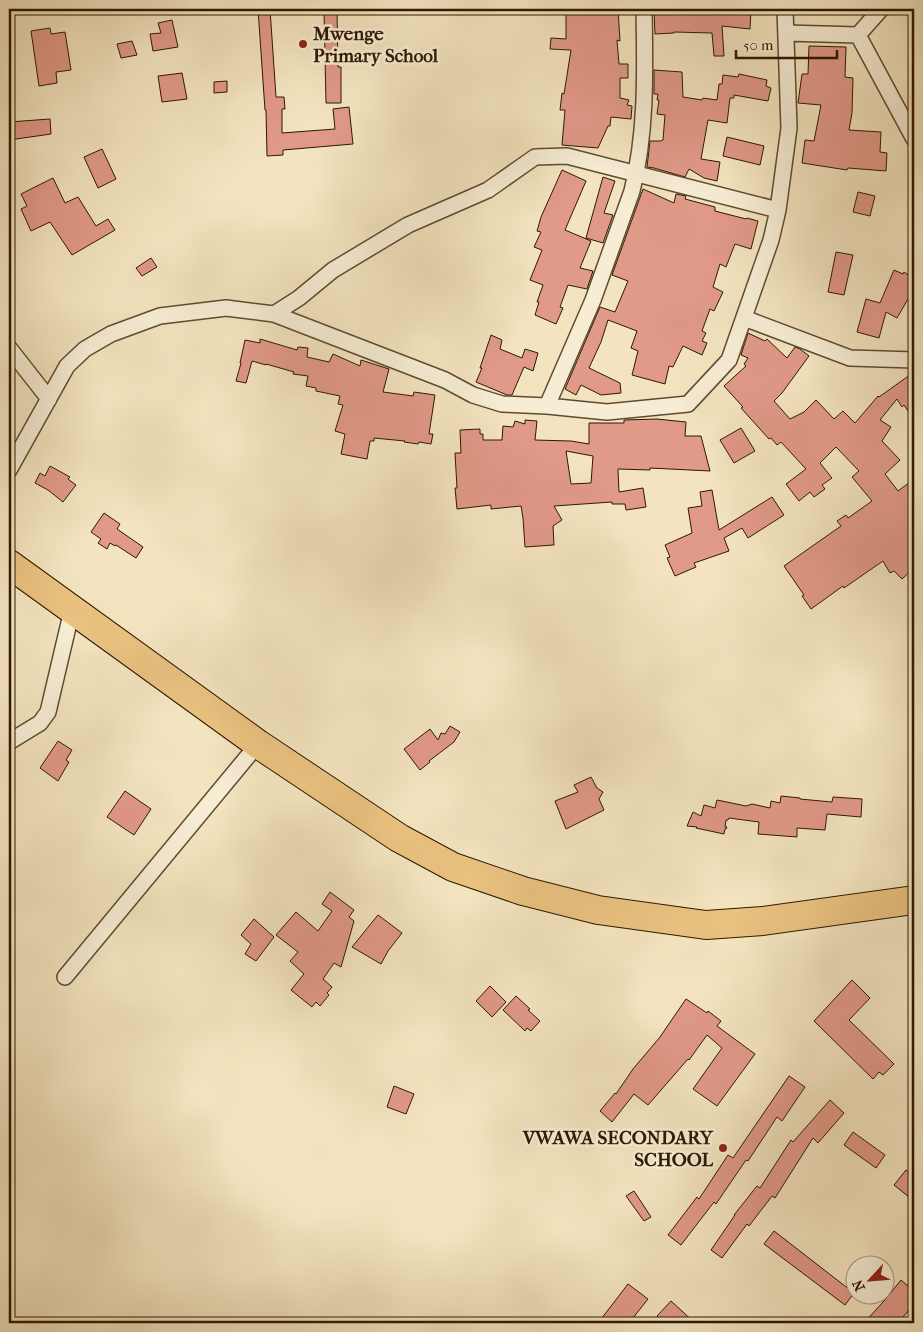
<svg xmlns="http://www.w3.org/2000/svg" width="923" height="1332" viewBox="0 0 923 1332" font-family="'IM FELL French Canon',serif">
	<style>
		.building { fill: #e19988; stroke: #2d1801; fill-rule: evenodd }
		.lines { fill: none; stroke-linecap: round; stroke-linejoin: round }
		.street-casing { stroke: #5e4b30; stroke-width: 18 }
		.highway-casing { stroke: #2d1801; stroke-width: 30 }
		.street { stroke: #f7edd5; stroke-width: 15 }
		.highway { stroke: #eac280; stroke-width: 28 }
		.poi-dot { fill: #8f2418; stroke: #f7edd5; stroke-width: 2 }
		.labels { text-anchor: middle; stroke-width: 5; stroke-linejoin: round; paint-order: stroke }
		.poi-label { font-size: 19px; font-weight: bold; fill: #2d1801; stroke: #f7edd5; text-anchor: start }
	</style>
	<rect width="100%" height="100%" fill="#f3e4bf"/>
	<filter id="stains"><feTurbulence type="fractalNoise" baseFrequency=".004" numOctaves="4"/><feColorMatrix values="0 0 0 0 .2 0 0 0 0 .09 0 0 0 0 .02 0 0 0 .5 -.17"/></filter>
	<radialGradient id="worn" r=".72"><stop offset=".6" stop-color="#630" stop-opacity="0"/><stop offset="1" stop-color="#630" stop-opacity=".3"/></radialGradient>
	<path class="building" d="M258 9H270L276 97H284L285 109H282V133L335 129 333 109 349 107 353 144 283 150V155L267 156 266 110H265Z
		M324 9H337L338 67H341V103H326Z
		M566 9H618L620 41 617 40 619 64H628V78H620V98L629 100 627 105 632 106 631 119 611 117 610 126H608L598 148 562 145 565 110H560L562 93 564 94 571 50 550 49 551 38 566 39Z
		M654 9H751L750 29 722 26 724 56H714L712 33 674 32V33L655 34Z
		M172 20 178 47 153 51 150 34 161 33 158 23Z
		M50 28 51 34 65 32 71 70 56 72 57 83 39 86 31 31Z
		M132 41 137 55 121 58 117 44Z
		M809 46 846 47 845 77 853 78 852 113 849 130 881 132 880 152 887 153 886 171 848 168 847 170 802 163 805 140 814 141 821 105 798 103 802 74H808Z
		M654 70 682 72 683 97 702 100 703 98 717 100 719 84H722L723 75 738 77 739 74 767 80 766 86 771 88 768 101 734 95V98H730L727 123 708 120 701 159 720 162 717 181 704 178 689 169 685 177 654 168 647 167 650 141H661L662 140H663L665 115 657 114 659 100H657L658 94H654Z
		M182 73 187 99 162 102 158 76Z
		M227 81V92L214 93V82Z
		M50 119 51 134 9 140V122Z
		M727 137 764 146 760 165 723 156Z
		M102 149 116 179 98 188 84 157Z
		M562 170 586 181 565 230 591 241 580 268 593 271 587 289 568 285 560 307 563 308 556 324 535 315 539 302H537L543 285 530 280 542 250 534 247 541 232 537 231 541 217Z
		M603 177 615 181 604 213 613 215 603 243 586 238Z
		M53 178 65 203 78 197 96 226 108 219 115 230 72 255 50 222 31 231 21 209 27 206 21 194Z
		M643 189 674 203 676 194 686 196 685 199 715 207V211L746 219 747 218 758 221 751 249 735 244 726 267 720 264 713 287 723 292 714 311 710 309 702 331 706 333 702 341 707 343 702 355 683 346 673 367 669 366 665 384 632 375 638 351 631 348 637 331 608 320 601 342 589 368 620 383 621 393 601 395 581 385 576 395 565 389 600 307 615 312 628 281 612 275Z
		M858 192 875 196 870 216 853 212Z
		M836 252 853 255 844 295 828 292Z
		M151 258 157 267 142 276 136 268Z
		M894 270 903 274 904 272 914 279V311L908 299 897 318 886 312 879 338 857 332 866 299 880 303Z
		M748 333 765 341 767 339 787 358 795 347 800 349 809 356 782 393 774 401 790 419 804 412 816 400 834 419 843 411 855 423 878 396 879 397 914 372V420L904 405 902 407 897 399 880 420 891 427 882 441 900 460 885 474 898 491 914 479V568L902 579 894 571 890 573 883 561 844 588 843 586 811 609 802 596 804 595 784 566 841 526 837 521 846 515 848 518 872 501 852 477 859 471 836 447 820 463 832 478 822 485 825 489 814 497 810 492 799 501 786 484 806 469 781 442 777 445 771 438 769 439 741 408 743 407 724 386 746 366 744 364 748 358 741 355Z
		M491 335 502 340 500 349 522 358 525 349 538 353 533 371 524 367 512 395H507L476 382 482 368H480Z
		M260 339 297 350 298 347 308 348 307 357 329 362 333 354 360 366 361 360 389 369 383 392 413 396 414 392 435 395 429 434H433L431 444 419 442 418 444 404 442 405 441 374 438V441H370L367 459 341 454 345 434 335 431 343 405 338 404 340 396 316 391V388L306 386 308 376 293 374 294 372 266 364V365L252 361 246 383 236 381 241 363H240L245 340 260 343Z
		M657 419 686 422 685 436H701L710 471 650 468V470L618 469 619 492 643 488 646 507 626 510 625 504H612V502L554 506 562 520 553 526 554 545 525 547 523 518 521 506 491 509V505L457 509 455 488H457L455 453H461L460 430 480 429V434H483V440H502L503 426 513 427 515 421 525 424V420L537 421 535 440 571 441 589 444V423H624V420ZM566 451 593 456 591 483 571 484Z
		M741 428 755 451 734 463 720 440Z
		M50 466 70 477 68 479 76 485 63 502 48 490 35 483 40 473 45 476Z
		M712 490 719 530 772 497 784 515 748 538 742 528 724 538 729 551 694 563 696 567 675 576 667 558 670 557 665 545 692 533 688 508 702 506 700 492Z
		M104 513 120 524 117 529 143 547 136 558 116 545 115 546 110 543 107 549 98 543 101 539 91 532Z
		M450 726 460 732 454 742 429 761 430 762 420 770 404 749 430 729 438 740 441 733 445 734Z
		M58 741 72 750 66 760 69 762 58 781 40 768Z
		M591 777 597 788 603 792 599 799 604 810 566 829 555 801 578 792 574 785Z
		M125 791 151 809 134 835 107 817Z
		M781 796 800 798V799L832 802 833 797 862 799 861 817 827 814 825 830 797 828V837L758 834 759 822 729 818 728 820H726L725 827H727L726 829H725L724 834 696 828 697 827 687 826 693 812 701 816 704 805 715 808 717 800 746 806 752 804 770 808 771 801 780 803Z
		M330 892 354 910 349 917 354 921 341 967 334 963 323 979 332 987 327 993 329 995 320 1006 316 1002 312 1007 291 990 304 974 290 961 298 952 276 935 296 912 318 931 332 911 322 904Z
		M378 915 402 933 388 951 381 964 352 947Z
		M254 919 274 937 256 961 245 954 251 944 241 935Z
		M852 980 870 998 849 1020 894 1064 883 1075 879 1072 873 1079 814 1021Z
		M490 986 506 1002 492 1017 476 1001Z
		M516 996 530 1009 528 1010 540 1021 531 1031 527 1028 525 1031 503 1010Z
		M686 999 707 1013 708 1011 721 1021 717 1026 755 1054 717 1106 693 1089 722 1048 707 1035 689 1060 688 1059 648 1105 634 1094 612 1122 600 1111 615 1093 616 1094 633 1069 660 1037Z
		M789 1076 805 1087 782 1121 777 1117 748 1161 746 1160 716 1204 714 1202 681 1245 668 1235 697 1197 699 1199 728 1155 733 1158Z
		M394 1086 414 1094 406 1114 387 1107Z
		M830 1100 844 1113 818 1143 813 1138 775 1198 772 1196 749 1226 747 1224 722 1258 711 1250 735 1215H734L757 1186 760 1188 791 1140 793 1142Z
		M853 1132 885 1155 876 1168 844 1145Z
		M906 1170 914 1177V1201L894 1185Z
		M634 1191 651 1217 644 1221 626 1196Z
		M774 1231 854 1293 845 1305 764 1244Z
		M901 1280 914 1291V1304L898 1323H864L883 1302Z
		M628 1284 648 1299 629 1323H598Z
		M671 1301 695 1323H664L657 1316Z"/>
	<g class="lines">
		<defs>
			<path id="street" d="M786 33 858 35 914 139
				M858 35 881 9
				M274 314 299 298 333 270 408 225 488 190 535 157 567 156 778 210
				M744 318 850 358 914 360
				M9 348 49 399
				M547 406 593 300 632 191C647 131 645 69 644 9
				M9 470 67 366 85 349 111 334 160 316 226 308 274 314 445 380 473 395 502 404 547 406 607 412 688 404 729 360 771 240 778 210 789 128 785 9
				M9 742 40 723 48 712 72 610
				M65 977 258 744"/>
			<path id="highway" d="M9 564 258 744 399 838 453 867 523 891 598 910 706 925 763 921 914 900"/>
		</defs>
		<use href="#street" class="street-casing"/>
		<use href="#highway" class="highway-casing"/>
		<use href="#street" class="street"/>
		<use href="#highway" class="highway"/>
	</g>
	<g class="poi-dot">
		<circle cx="303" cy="44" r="5"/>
		<circle cx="723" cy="1148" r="5"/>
	</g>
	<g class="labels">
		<g class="poi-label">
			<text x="313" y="40">Mwenge<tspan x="313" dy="22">Primary School</tspan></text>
			<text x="713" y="1144" text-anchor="end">VWAWA SECONDARY<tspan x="713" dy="22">SCHOOL</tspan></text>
		</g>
	</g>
	<rect width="923" height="1332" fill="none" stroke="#f3e4bf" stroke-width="30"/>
	<rect x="10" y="10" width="903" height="1312" fill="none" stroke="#2d1801" stroke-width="2.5"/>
	<rect x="15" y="15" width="893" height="1302" fill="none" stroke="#2d1801"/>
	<g transform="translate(870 1280) rotate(244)"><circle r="24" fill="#f7edd5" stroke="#a69880"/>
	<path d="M0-4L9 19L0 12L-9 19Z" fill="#8f2418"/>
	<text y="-8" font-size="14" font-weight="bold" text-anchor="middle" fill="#2d1801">N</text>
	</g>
	<path d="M736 50v8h101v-8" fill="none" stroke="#2d1801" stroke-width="2.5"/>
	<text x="743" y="50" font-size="15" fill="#2d1801" stroke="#f7edd5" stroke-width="4" paint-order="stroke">50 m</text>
	<rect width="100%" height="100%" filter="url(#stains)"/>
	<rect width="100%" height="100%" fill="url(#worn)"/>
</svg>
